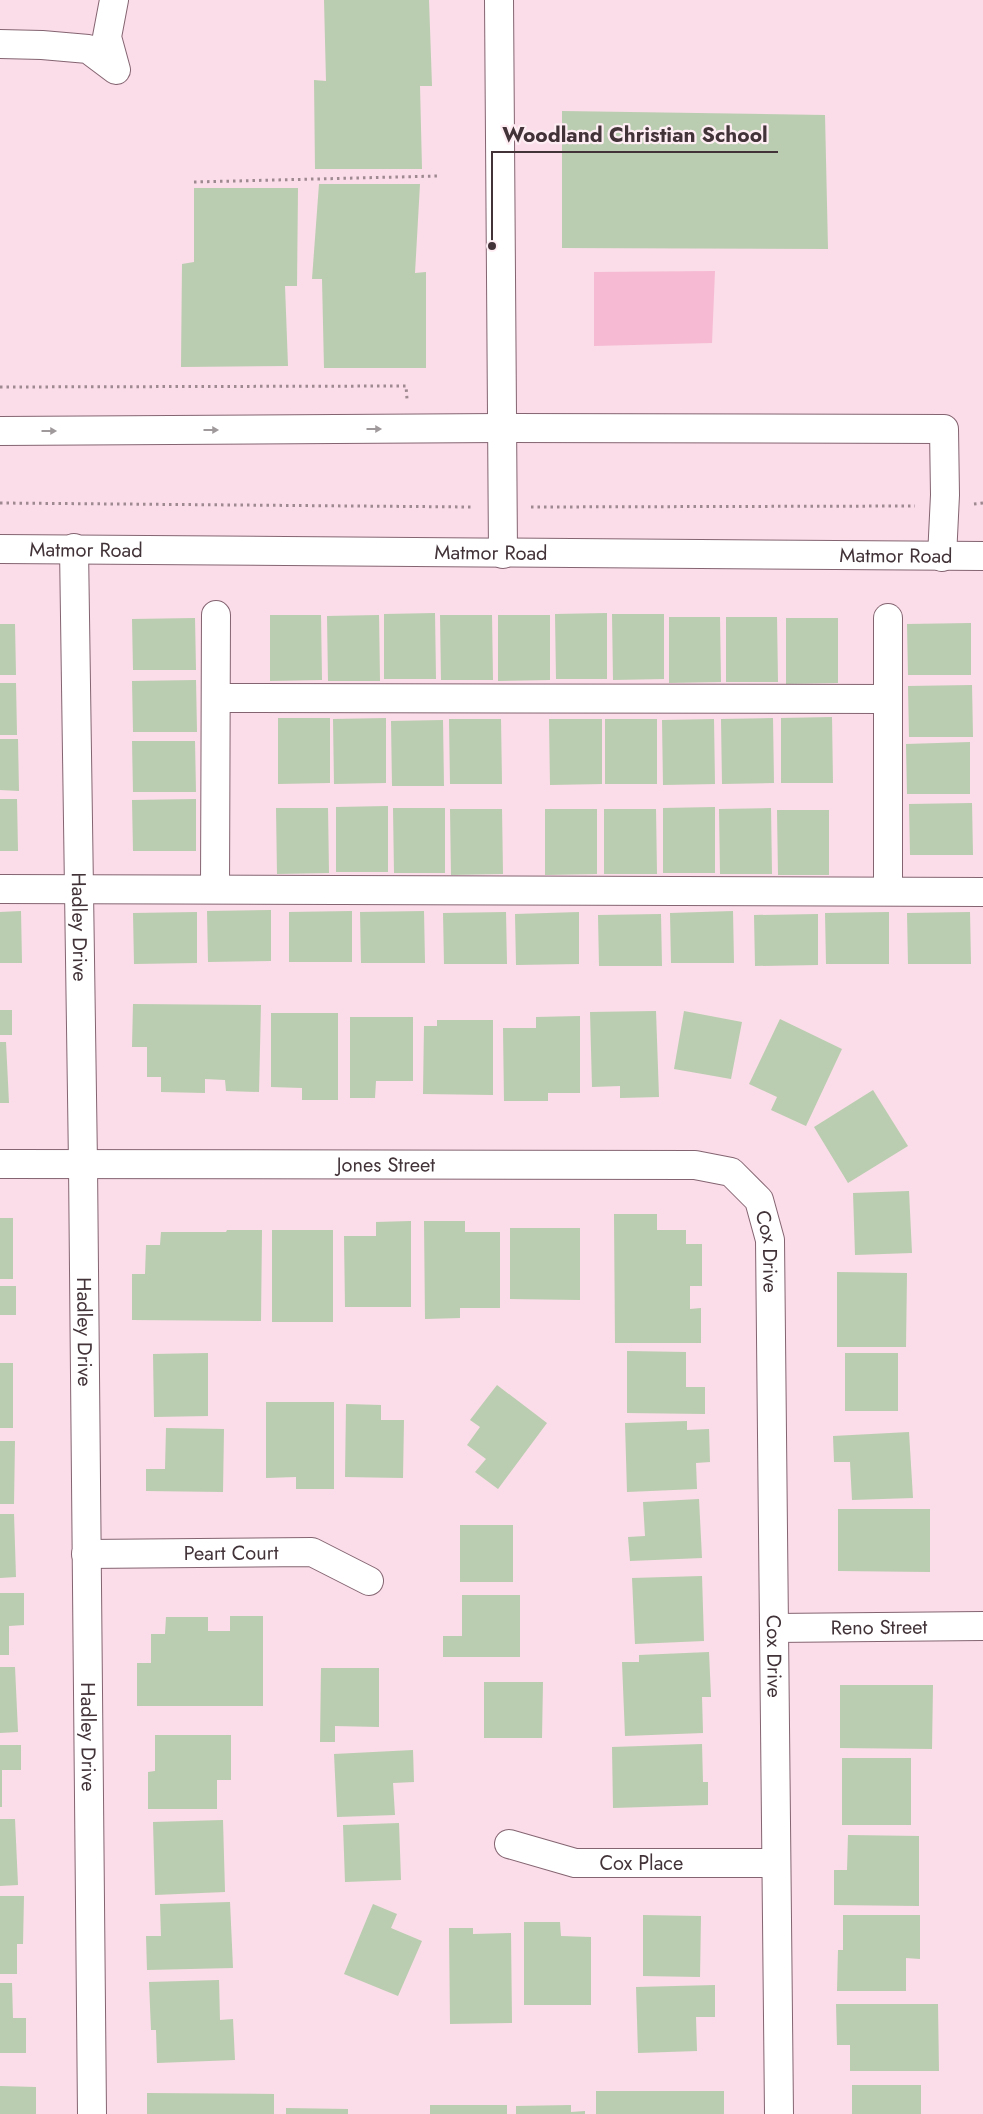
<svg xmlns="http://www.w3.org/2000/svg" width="983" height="2114" viewBox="0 0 983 2114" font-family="Jost,sans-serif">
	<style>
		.green { fill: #f6bad2 }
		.building { fill: #bacdb0 }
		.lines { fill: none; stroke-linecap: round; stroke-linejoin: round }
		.minor-casing { stroke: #846471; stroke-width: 30 }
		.path { stroke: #9f8991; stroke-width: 3; stroke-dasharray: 2.5 4; stroke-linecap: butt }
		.minor { stroke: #fff; stroke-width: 28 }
		.oneway { fill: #a0999c }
		.labels { text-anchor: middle; stroke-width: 4.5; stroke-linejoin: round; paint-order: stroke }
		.street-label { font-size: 20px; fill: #423339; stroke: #feeef4 }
		.leader { fill: none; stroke: #423339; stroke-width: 2 }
		.callout-dot { fill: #423339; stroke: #feeef4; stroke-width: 2 }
		.callout-label { font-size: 21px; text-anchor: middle; font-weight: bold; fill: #423339; stroke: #feeef4; stroke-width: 4.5; stroke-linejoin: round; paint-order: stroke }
	</style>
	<rect width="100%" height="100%" fill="#fadde8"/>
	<path class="green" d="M715 271 712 343 594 346V272Z"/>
	<path class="building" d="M324 0H429L432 86H420L422 169H315L314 80 326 81Z
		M562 111 825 115 828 249 562 248Z
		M319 184H420L415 273 426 272V368H324L322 279H312Z
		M194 188H298L297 286H285L288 366 181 367 182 264 194 262Z
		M435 613 436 679H384V614Z
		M607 613V679H556L555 614Z
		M612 614H664V679L613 680Z
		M270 615H321L322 680 270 681Z
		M379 615 380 681H328L327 616Z
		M440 615H492L493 680H441Z
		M498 615H550V680L498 681Z
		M669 617H720L721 682 669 683Z
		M726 617H777L778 682H726Z
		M195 618 196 670H133L132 619Z
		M786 618H838V683L786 684Z
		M971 623V675H908L907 624Z
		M0 624H15L16 675H0Z
		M196 680 197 732H133L132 681Z
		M0 683H16L17 735H0Z
		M972 685 973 737H909L908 686Z
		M832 717 833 783H781V718Z
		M278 718H330V783L278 784Z
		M386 718V783L334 784 333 719Z
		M773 718 774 783 722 784 721 719Z
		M449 719H501L502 784H450Z
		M549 719H602V784L550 785Z
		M605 719H657V784H605Z
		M714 719 715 784 663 785 662 720Z
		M443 720 444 786H392L391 721Z
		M0 739H18L19 791 0 790Z
		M132 741H195L196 792H133Z
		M970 742V794H907L906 744Z
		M0 799H17L18 851H0Z
		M196 799V851H133L132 800Z
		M972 803 973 855H910L909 804Z
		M388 806V872H336V807Z
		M715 807V873H663V808Z
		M276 808H328L329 873 277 874Z
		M393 808H445V873H394Z
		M771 808 772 874H720L719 809Z
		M450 809H502L503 874 451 875Z
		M545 809H597V874L545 875Z
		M604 809H656L657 874H604Z
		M777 810H829V875H778Z
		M271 910V961L208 962 207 911Z
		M21 911 22 963H0V912Z
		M352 911V962H289V912Z
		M424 911 425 963H361L360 912Z
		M733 911 734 963H671L670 913Z
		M197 912V963L134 964 133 913Z
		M506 912 507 964H444L443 913Z
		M579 912V964L516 965 515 914Z
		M889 912V964H826L825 913Z
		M970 912 971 964H908L907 913Z
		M661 914 662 966H599L598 915Z
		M818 914V965L755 966 754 915Z
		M133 1004 261 1005 259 1092 226 1091 225 1080 205 1079V1093L161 1092V1077H147V1047H132Z
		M0 1010H12V1035H0Z
		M656 1011 659 1097 620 1098V1086L592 1087 590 1012Z
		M684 1011 742 1022 731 1079 674 1069Z
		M271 1013H338V1100H302V1088L271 1087Z
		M580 1016V1093H548V1101H504L503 1028H536V1017Z
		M350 1017H413V1081H376L375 1098H350Z
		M780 1019 842 1049 806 1126 771 1110 777 1097 749 1084Z
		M437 1020H493V1095L423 1094 424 1026H437Z
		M0 1042H6L9 1103H0Z
		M873 1090 908 1146 848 1183 814 1127Z
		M909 1191 912 1253 855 1255 853 1193Z
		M614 1214H657V1230H686V1244H702V1286H690V1309L701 1308V1343H615Z
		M0 1218H13V1279H0Z
		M411 1221V1307H345L344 1236H376V1222Z
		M424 1221H465V1232H500V1308H460V1318L425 1319Z
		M510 1228H580V1300L510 1299Z
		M227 1230H262L261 1321 132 1320V1274H145L146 1245H160L161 1232H226Z
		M272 1230H333V1322H272Z
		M837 1272 907 1273 906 1347H837Z
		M0 1286H16V1315H0Z
		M627 1351 686 1352V1387H705V1414L627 1413Z
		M208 1353V1416L154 1417 153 1354Z
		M845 1353H898V1411H845Z
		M0 1363H13V1428H0Z
		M497 1385 547 1423 498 1489 475 1472 486 1459 467 1445 480 1427 470 1420Z
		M266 1402H334V1489H296V1477L266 1478Z
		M346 1404 381 1405V1420H404L403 1478 345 1477Z
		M687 1421V1430L709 1429 710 1462 696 1463 697 1489 627 1492 625 1423Z
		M166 1428 224 1429 223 1492 146 1491V1469H165Z
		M909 1432 913 1498 852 1500 850 1462H834L833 1436Z
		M0 1441H15L14 1504H0Z
		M699 1499 702 1558 630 1561 628 1537 645 1536 643 1502Z
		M838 1509H930V1572L838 1571Z
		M0 1514H14L16 1577 0 1578Z
		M460 1525H513V1582H460Z
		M702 1576 704 1641 635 1644 632 1578Z
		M0 1593H24V1625L9 1626V1655H0Z
		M462 1595H520V1657H443V1636H462Z
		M230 1616H263V1706H137V1663H151V1634H165L166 1617H208V1631H230Z
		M709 1652 711 1697H702L703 1733 625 1736 622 1662H639V1655Z
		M0 1667H15L18 1732 0 1733Z
		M321 1668H379V1727L335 1726V1742H320Z
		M484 1682H543L542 1738H484Z
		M840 1685H933L932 1749 840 1748Z
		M155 1735H231V1780H217V1809H148V1772L155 1771Z
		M702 1744 703 1782H708V1805L613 1808 612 1747Z
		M0 1745H21V1770H2V1807H0Z
		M413 1750 414 1782 393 1783 395 1815 337 1817 334 1754Z
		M842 1758H911V1825H842Z
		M0 1819H15L18 1885 0 1886Z
		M223 1820 225 1892 155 1895 153 1822Z
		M399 1823 401 1880 345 1882 343 1825Z
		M848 1835 919 1836V1906L834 1905V1870H847Z
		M0 1896H24L23 1944H17V1974H0Z
		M230 1902 233 1968 147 1970 146 1936H161L160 1904Z
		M373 1904 397 1914 391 1928 422 1941 398 1996 344 1974Z
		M643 1915 701 1916 700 1977 643 1976Z
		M843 1915H920V1959L906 1958V1991H837L838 1950H843Z
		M524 1922H560L561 1936 591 1937V2005H524Z
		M449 1928H473V1934L511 1933 512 2023 450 2024Z
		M219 1980 220 2020 233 2019 235 2060 157 2063 156 2030H151L149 1982Z
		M0 1983H12L13 2018H26V2053H0Z
		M715 1985V2017H696L697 2051 638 2053 636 1987Z
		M836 2004H938L939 2071H850V2045H837Z
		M852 2085H921V2114H852Z
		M0 2086 36 2087V2114H0Z
		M596 2091H724V2114H596Z
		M147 2093 274 2094V2114H147Z
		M430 2105H507V2114H430Z
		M571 2105V2112L585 2111V2114H516V2106Z
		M286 2108 348 2109V2114H286Z"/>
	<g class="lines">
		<defs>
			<g id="minor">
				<path d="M499 0 503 554"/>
				<path d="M0 44 42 45 88 49 116 70 107 37 114 0"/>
				<path d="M0 431 501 428 944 429 945 495 942 557"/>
				<path id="s1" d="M74 548 83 1164 92 2114"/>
				<path id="s2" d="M0 549 983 556"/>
				<path d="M216 698 888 699"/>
				<path d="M0 889 983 892"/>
				<path d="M215 889 216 615"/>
				<path d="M888 891V618"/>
				<path id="s3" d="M0 1164 695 1165 731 1172 759 1200 770 1240 779 2114"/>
				<path id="s4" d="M86 1554 312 1552 369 1581"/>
				<path id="s5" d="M774 1628 983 1626"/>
				<path id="s6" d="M509 1844 575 1863H776"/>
			</g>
		</defs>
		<use href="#minor" class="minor-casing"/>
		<path class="path" d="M194 182 438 176
			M0 387 406 386 407 399
			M0 503 472 507
			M974 504 983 503
			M531 507 915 506"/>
		<use href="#minor" class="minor"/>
	</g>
	<defs><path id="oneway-solid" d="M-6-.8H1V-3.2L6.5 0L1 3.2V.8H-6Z" transform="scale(1.25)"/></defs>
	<g class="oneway">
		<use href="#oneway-solid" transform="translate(374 429)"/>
		<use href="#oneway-solid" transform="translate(211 430)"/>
		<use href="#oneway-solid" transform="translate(49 431)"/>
	</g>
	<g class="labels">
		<g class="street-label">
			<text dy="7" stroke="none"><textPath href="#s2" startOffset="86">Matmor Road</textPath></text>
			<text dy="7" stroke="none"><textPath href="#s2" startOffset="491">Matmor Road</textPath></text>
			<text dy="7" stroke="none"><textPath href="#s2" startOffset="896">Matmor Road</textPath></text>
			<text dy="7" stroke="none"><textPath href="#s1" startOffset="379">Hadley Drive</textPath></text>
			<text dy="7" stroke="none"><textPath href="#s3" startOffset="386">Jones Street</textPath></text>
			<text dy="7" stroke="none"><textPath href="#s3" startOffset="824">Cox Drive</textPath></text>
			<text dy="7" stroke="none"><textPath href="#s1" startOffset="784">Hadley Drive</textPath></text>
			<text dy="7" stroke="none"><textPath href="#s4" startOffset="145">Peart Court</textPath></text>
			<text dy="7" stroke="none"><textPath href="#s5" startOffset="105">Reno Street</textPath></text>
			<text dy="7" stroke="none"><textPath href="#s3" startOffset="1229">Cox Drive</textPath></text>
			<text dy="7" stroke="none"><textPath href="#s1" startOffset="1189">Hadley Drive</textPath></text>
			<text dy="7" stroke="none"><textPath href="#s6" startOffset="135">Cox Place</textPath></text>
		</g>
	</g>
	<path class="leader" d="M492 246L492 152H778"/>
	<circle class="callout-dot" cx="492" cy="246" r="5"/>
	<g class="callout-label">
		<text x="635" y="142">Woodland Christian School</text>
	</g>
</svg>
